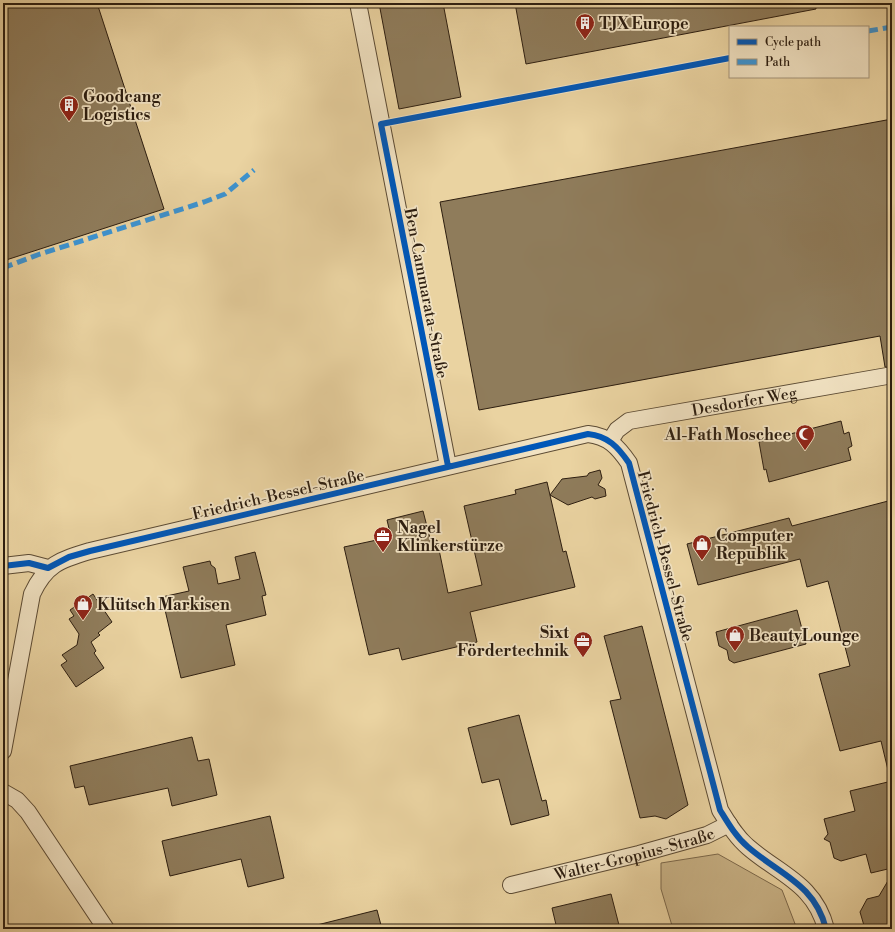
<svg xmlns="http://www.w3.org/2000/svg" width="895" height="932" viewBox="0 0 895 932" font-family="'Libre Bodoni',serif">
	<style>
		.green { fill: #cab488; stroke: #7c694c }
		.building { fill: #8f7c5b; stroke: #2d1e10 }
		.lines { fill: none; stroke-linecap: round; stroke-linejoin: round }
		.minor-casing { stroke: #5c4b34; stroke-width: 18 }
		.minor { stroke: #f1e2c2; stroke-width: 16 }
		.quiet { stroke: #3c94d3; stroke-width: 5; stroke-dasharray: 10 5; stroke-linecap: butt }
		.cycleway-casing { stroke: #f1e2c2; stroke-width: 8 }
		.cycleway { stroke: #0057b8; stroke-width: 6 }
		.labels { text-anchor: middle; stroke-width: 3.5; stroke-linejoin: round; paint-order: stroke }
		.poi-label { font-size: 16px; font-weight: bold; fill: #2d1e10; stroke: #f1e2c2; text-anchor: start }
		.street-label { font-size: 16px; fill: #2d1e10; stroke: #f1e2c2 }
	</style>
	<rect width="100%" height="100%" fill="#ead3a1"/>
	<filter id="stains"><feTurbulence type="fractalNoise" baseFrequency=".005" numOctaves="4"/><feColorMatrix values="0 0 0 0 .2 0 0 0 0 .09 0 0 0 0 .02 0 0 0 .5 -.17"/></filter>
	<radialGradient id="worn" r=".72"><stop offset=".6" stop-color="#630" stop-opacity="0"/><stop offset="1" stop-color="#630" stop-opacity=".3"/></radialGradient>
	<path class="green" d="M718 854 782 890 797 929H673L661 889V863Z"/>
	<path class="building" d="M3 3H97L164 209 3 261Z
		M379 3H443L461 97 399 109Z
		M515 3H816V9L526 64Z
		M892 119V368L885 367 880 336 479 410 440 202Z
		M841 421 844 434 849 432 852 446 848 448 851 460 769 482 766 469 764 470 759 442Z
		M600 470 602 478 598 485 605 489 606 496 595 499 592 497 568 505 550 495 562 479 587 476 589 473Z
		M547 482 563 552 566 551 575 587 470 612 477 642 402 660 399 648 369 655 344 547 391 537 387 520 423 511 431 542 437 540 448 593 482 585 464 506 516 494 515 490Z
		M892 500V770H888L881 741 840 751 819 674 850 666 828 581 807 587 800 559 698 585 687 544 789 518 792 526Z
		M255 552 266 595 262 596 266 615 226 625 235 665 181 678 162 597 189 591 183 567 210 561 211 565 215 568 218 584 240 579 235 557Z
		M93 594 112 622 98 633 100 635 91 642 96 651 94 653 104 668 76 687 61 665 67 661 62 655 77 645 79 634 69 619 74 616 70 610Z
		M797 610 806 644 734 663 729 660 727 650 719 646 716 632Z
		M642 626 688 805 666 819 655 816 640 818 610 701 621 699 604 636Z
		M519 715 542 801 546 800 549 815 511 825 499 779 482 783 468 728Z
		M192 737 198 761 209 759 217 795 172 806 168 788 89 805 84 786 75 788 70 766Z
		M892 781V868L871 873 866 854 841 861 834 858 830 842 824 839 828 834 824 819 855 811 850 791Z
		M270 816 284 878 248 887 241 859 170 876 162 841Z
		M892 874V929H865L860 912 867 899 879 896Z
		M611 894 620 929H557L552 908Z
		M377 910 382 929H318L317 925Z"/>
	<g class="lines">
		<defs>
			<g id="minor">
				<path d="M358 3 448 466"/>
				<path id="s1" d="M610 441 617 430 629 421 887 376"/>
				<path d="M3 566 29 563 48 568"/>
				<path d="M3 751 32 594C46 564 60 560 90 551L588 434C608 436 618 447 629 463L720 810C728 823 736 837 748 847 779 874 815 884 826 929"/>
				<path d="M3 792 17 800 28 812 106 929"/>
				<path id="s2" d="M511 885 639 854 707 835 729 824"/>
			</g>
		</defs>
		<use href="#minor" class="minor-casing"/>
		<use href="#minor" class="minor"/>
		<path class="quiet" d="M868 31 892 27
			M3 268 40 254 204 202 225 194 254 170"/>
		<defs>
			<path id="cycleway" d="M448 466 381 124 730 58
				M3 566 29 563 48 568 69 557 90 551 588 434C608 436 618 447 629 463L720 810C728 823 736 837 748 847 779 874 815 884 826 929"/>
		</defs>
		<use href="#cycleway" class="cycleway-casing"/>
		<use href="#cycleway" class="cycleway"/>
	</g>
	<defs>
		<symbol id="building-pin" viewBox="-11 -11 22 30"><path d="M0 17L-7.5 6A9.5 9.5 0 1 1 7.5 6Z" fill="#8f2418" stroke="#f1e2c2"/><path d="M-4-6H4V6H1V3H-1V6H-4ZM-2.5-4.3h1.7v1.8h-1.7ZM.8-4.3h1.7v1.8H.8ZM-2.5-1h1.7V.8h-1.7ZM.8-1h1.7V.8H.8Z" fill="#fff"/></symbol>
		<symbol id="mosque-pin" viewBox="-11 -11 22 30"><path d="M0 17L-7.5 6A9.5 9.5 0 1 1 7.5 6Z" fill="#8f2418" stroke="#f1e2c2"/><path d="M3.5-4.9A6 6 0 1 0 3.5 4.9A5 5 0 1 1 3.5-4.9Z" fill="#fff"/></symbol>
		<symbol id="office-pin" viewBox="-11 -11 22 30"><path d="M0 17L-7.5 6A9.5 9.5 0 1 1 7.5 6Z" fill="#8f2418" stroke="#f1e2c2"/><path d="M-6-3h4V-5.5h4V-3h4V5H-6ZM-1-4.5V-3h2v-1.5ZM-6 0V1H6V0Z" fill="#fff"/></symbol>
		<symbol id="shop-pin" viewBox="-11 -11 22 30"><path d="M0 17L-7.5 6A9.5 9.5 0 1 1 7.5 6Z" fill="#8f2418" stroke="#f1e2c2"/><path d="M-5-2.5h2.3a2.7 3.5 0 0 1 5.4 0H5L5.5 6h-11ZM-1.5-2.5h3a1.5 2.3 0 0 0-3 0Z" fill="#fff"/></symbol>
	</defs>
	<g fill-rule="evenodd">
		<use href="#building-pin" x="574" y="12" width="22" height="30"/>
		<use href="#building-pin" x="58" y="94" width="22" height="30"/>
		<use href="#mosque-pin" x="794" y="423" width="22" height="30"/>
		<use href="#office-pin" x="372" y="525" width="22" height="30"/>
		<use href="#shop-pin" x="691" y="533" width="22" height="30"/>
		<use href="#shop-pin" x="72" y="593" width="22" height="30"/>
		<use href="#shop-pin" x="724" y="624" width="22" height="30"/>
		<use href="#office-pin" x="572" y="630" width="22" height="30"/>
	</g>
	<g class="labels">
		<g class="poi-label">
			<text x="599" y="29">TJX Europe</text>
			<text x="83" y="102">Goodcang<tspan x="83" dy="18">Logistics</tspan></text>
			<text x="791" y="440" text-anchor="end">Al-Fath Moschee</text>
			<text x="397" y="533">Nagel<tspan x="397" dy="18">Klinkerstürze</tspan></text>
			<text x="716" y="541">Computer<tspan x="716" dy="18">Republik</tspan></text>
			<text x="97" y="610">Klütsch Markisen</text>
			<text x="569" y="638" text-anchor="end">Sixt<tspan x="569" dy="18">Fördertechnik</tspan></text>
			<text x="749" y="641">BeautyLounge</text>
		</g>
		<g class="street-label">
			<text transform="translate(427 293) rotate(79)" y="6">Ben-Cammarata-Straße</text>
			<text dy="6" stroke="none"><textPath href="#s1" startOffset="145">Desdorfer Weg</textPath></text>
			<text transform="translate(278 494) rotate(-13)" y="6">Friedrich-Bessel-Straße</text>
			<text transform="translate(666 556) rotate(75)" y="6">Friedrich-Bessel-Straße</text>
			<text dy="6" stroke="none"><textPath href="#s2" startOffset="127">Walter-Gropius-Straße</textPath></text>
		</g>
	</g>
	<rect width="895" height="932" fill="none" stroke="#ead3a1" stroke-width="16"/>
	<rect x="4" y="4" width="887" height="924" fill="none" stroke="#2d1e10" stroke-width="2"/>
	<rect x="8" y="8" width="879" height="916" fill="none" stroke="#2d1e10"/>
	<rect x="729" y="26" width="140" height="52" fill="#f1e2c2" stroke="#a3947b"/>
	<rect x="737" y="39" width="20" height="6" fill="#0057b8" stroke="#a3947b"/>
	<text x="765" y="46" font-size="12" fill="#2d1e10">Cycle path</text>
	<rect x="737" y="59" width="20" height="6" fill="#3c94d3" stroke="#a3947b"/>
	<text x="765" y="66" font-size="12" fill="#2d1e10">Path</text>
	<rect width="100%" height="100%" filter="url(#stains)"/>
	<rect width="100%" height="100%" fill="url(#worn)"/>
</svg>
